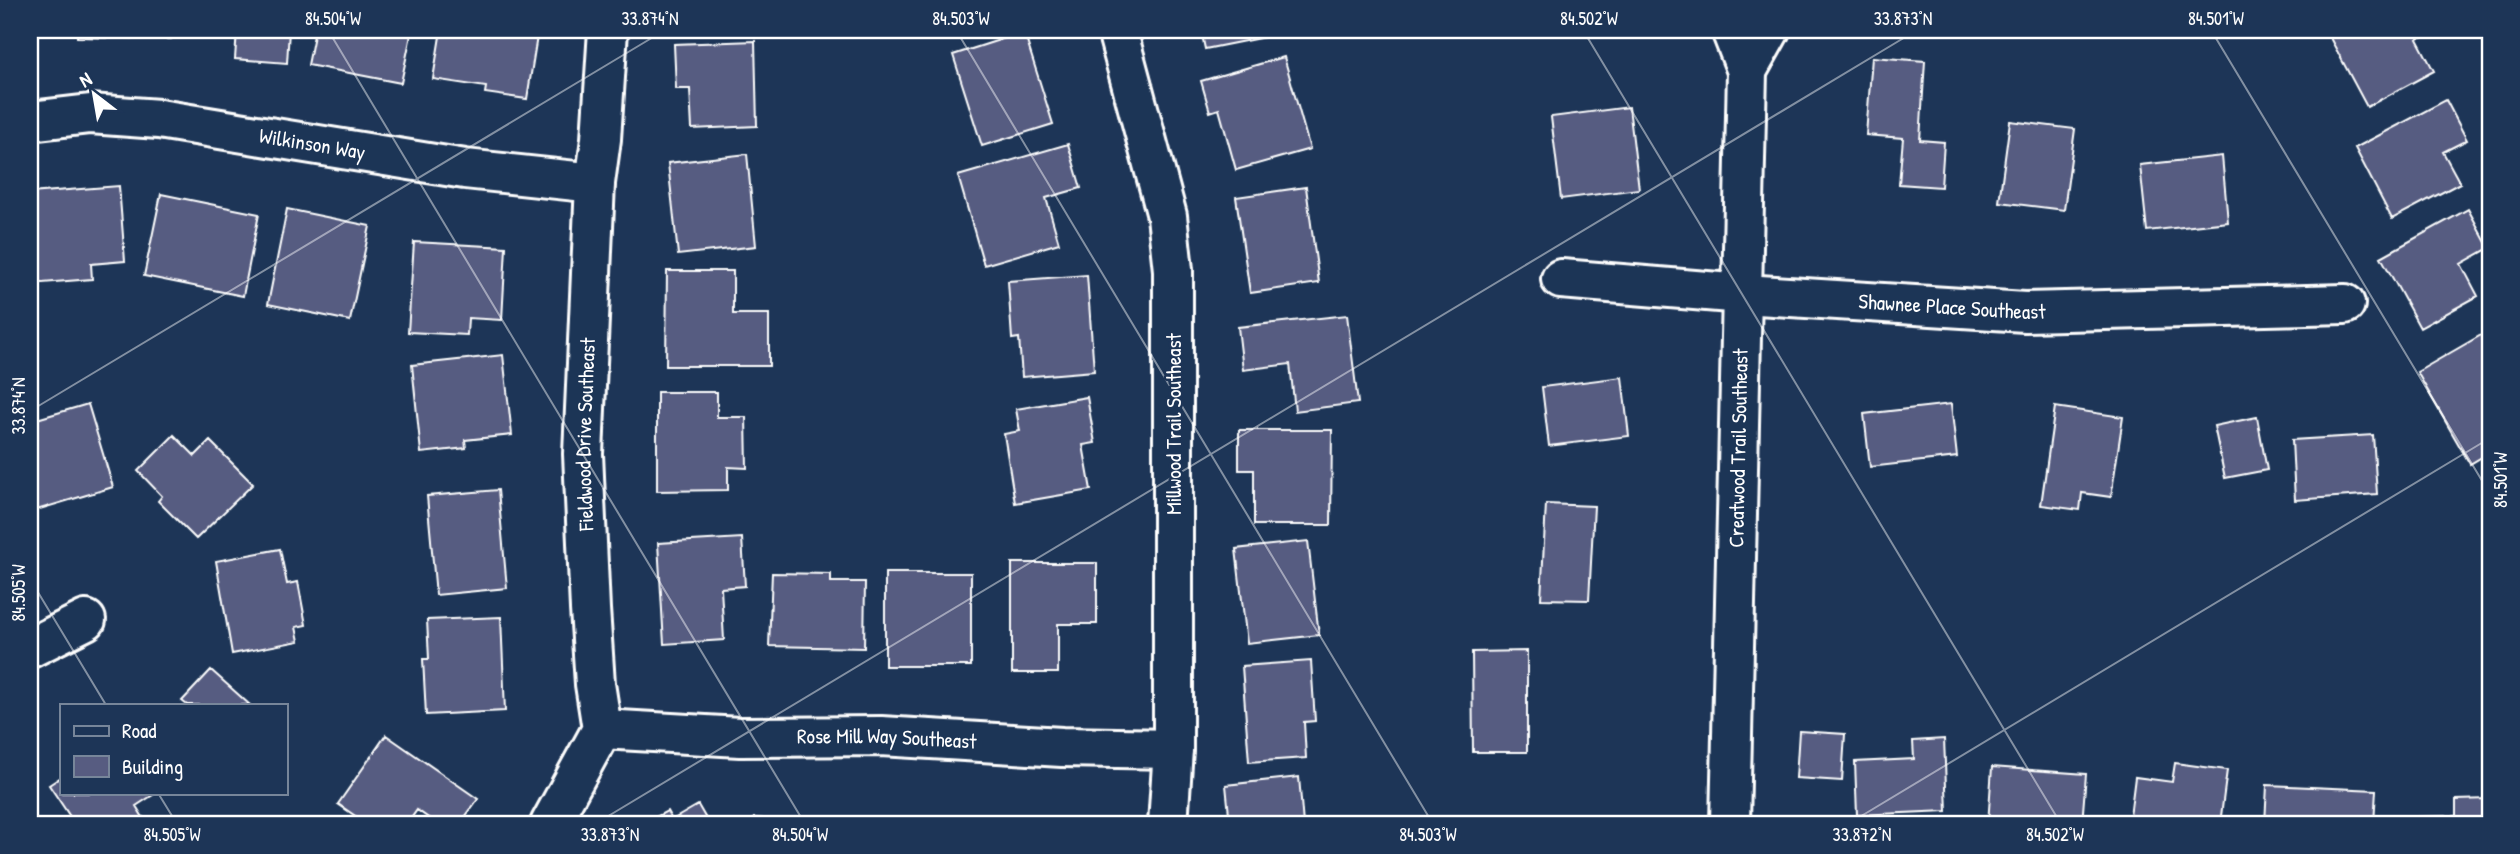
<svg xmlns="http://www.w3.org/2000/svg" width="2520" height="854" viewBox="0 0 2520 854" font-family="'Patrick Hand',sans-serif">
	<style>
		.building { fill: #575c81; stroke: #fff; stroke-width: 2 }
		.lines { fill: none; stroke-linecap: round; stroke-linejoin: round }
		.minor-casing { stroke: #fff; stroke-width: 44 }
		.minor { stroke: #1d3557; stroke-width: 38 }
		.ticks { fill: none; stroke: #fff; stroke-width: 2; stroke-opacity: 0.45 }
		.labels { text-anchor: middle; stroke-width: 5; stroke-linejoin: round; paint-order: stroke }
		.street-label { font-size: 21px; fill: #fff; stroke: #1d3557 }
		.neatline { fill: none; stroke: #fff; stroke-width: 2.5 }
		.ticks-label { font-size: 18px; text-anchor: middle; fill: #fff }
	</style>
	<rect width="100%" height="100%" fill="#1d3557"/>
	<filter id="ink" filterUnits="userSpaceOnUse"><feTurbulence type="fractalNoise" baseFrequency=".0143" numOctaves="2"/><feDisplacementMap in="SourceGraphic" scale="14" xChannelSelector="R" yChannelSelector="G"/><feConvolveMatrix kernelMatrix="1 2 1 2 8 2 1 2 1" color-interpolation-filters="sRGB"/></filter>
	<g filter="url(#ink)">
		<path class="building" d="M77 30H171V39L77 37Z
			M237 30H289L287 63 235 59Z
			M315 30H412L401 83 308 65Z
			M441 30H538L527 99 485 93 486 87 433 79Z
			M1201 30H1290V32L1205 49Z
			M1577 30H1630L1577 35Z
			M2341 30H2434L2417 39 2434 71 2367 107 2329 36Z
			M1024 32 1053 124 982 146 953 55Z
			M755 41 757 126 692 129 690 89H676L674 44Z
			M1284 57 1310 149 1236 170 1219 109 1210 112 1201 81Z
			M1872 57 1925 61 1920 140 1944 142 1941 187 1899 184 1903 138 1866 135Z
			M2446 100 2467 140 2443 152 2460 183 2392 219 2355 148Z
			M1629 107 1639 189 1561 199 1551 117Z
			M2010 121 2075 129 2064 210 1999 202Z
			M1068 144 1081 188 1046 198 1059 243 984 265 958 176Z
			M747 154 756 246 678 255 668 163Z
			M2222 156 2228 222 2147 231 2140 165Z
			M119 186 125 261 91 264 92 279 30 284V193Z
			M1306 187 1319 283 1250 293 1236 197Z
			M161 194 259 214 243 296 144 276Z
			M287 209 370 226 350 321 268 304Z
			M2468 209 2489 248 2461 264 2478 296 2420 328 2381 257Z
			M414 242 506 247 502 320 468 318 467 335 408 332Z
			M667 271H733V314H769V366H666Z
			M1087 275 1094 371 1022 377 1019 338 1012 339 1008 281Z
			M1347 315 1358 403 1295 411 1290 364 1243 370 1238 327Z
			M2490 330V452L2470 464 2417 372Z
			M503 355 512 435 465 440 466 448 421 453 412 365Z
			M1622 377 1629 436 1549 446 1542 387Z
			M657 392H717V417H746L747 468 728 467V490L657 491Z
			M1087 397 1095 443 1083 445 1091 490 1015 503 1004 434 1020 431 1016 409Z
			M88 404 113 487 30 512V421Z
			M1951 404 1957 457 1870 467 1864 414Z
			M2055 407 2123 417 2111 497 2082 493 2080 510 2041 505Z
			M2257 417 2267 470 2225 478 2214 426Z
			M1239 430H1332L1331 525H1254V470H1239Z
			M174 435 195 456 210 441 253 484 196 539 158 501 162 496 138 471Z
			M2373 435 2377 494 2295 500 2292 440Z
			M498 490 507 588 436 595 427 496Z
			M1546 504 1594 506 1589 600 1541 599Z
			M742 538 745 586 721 588 724 640 664 644 658 543Z
			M1308 541 1319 635 1247 643 1236 549Z
			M280 549 287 584 298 582 306 625 296 627 299 641 232 654 216 561Z
			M1012 563H1097V624H1058V673H1012Z
			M772 573 831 574V582H865L864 648 769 646Z
			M885 573H971V666H885Z
			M501 617 505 711 426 715 423 659H429L427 620Z
			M1527 651V752H1473L1472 652Z
			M1311 661 1315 721 1304 722 1306 758 1249 762 1242 666Z
			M211 670 250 705H187L182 701Z
			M1799 731 1845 734 1842 781 1796 778Z
			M386 735 478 799 460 824H437L417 810 407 824H367L338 804Z
			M1944 739 1947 811 1857 815 1855 762 1914 759 1913 741Z
			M2175 763 2227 770 2220 824H2129L2135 777 2172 782Z
			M1992 767 2086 774 2082 824H1988Z
			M61 777V793H156L136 806 144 819 136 824H75L49 785Z
			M1299 777 1303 824H1230L1226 785Z
			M2267 785 2376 790 2374 824H2265Z
			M2490 799V824H2416V817L2456 816V800Z
			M698 805 709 824H643L667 811 672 820Z
			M754 818 813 824H753Z"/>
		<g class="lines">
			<defs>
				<g id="minor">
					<path d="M1117 30 1167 216 1173 270V749L1168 824"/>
					<path d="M1747 71 1770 30"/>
					<path id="s1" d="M30 121 90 114 159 119 465 169 595 183"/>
					<path id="s2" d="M1561 279 1743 294 2025 312 2345 304"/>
					<path d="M30 648 86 620"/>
					<path id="s3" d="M602 729 740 737 881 736 1062 747 1173 749"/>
					<path id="s4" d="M550 824 602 729 595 684 590 609 583 454 595 183 601 139 608 30"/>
					<path id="s5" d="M1730 824 1747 71 1731 30"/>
				</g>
			</defs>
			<use href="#minor" class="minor-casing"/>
			<use href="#minor" class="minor"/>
		</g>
	</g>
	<path class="ticks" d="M328 30 805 824M956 30 1433 824M1583 30 2061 824M2211 30 2490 494M30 411 665 30M30 579 106 705M158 793 177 824M595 824 1917 30M1848 824 2490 438"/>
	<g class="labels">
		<g class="street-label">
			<text dy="7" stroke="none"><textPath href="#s1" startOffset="285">Wilkinson Way</textPath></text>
			<text dy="7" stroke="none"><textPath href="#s2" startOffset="392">Shawnee Place Southeast</textPath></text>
			<text transform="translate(1174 424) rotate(-90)" y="7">Millwood Trail Southeast</text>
			<text dy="7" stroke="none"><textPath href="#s4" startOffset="404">Fieldwood Drive Southeast</textPath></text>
			<text dy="7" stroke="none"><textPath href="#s5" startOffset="376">Creatwood Trail Southeast</textPath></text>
			<text dy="7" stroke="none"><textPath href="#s3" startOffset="285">Rose Mill Way Southeast</textPath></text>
		</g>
	</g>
	<rect width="2520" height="854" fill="none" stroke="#1d3557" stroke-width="77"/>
	<rect x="60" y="704" width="228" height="91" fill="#1d3557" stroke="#77869a" stroke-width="2"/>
	<rect x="74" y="726" width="35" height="10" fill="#1d3557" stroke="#77869a" stroke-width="2"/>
	<text x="122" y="738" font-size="21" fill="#ffffff">Road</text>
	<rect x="74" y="756" width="35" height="21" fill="#575c81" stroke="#77869a" stroke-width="2"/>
	<text x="122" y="774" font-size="21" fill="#ffffff">Building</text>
	<g transform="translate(94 94) rotate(329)" stroke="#1d3557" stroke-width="5" paint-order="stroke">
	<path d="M0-5L12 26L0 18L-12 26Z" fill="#ffffff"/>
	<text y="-10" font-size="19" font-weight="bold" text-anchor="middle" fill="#ffffff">N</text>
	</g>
	<rect x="38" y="38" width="2444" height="778" class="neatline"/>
	<g class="ticks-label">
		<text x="333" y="25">84.504°W</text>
		<text x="650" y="25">33.874°N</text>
		<text x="961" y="25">84.503°W</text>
		<text x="1589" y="25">84.502°W</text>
		<text x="1903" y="25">33.873°N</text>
		<text x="2216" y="25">84.501°W</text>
		<text transform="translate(19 406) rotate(-90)" y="6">33.874°N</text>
		<text transform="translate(2501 480) rotate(-90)" y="6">84.501°W</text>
		<text transform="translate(19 593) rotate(-90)" y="6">84.505°W</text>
		<text x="172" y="841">84.505°W</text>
		<text x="610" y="841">33.873°N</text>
		<text x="800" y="841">84.504°W</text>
		<text x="1428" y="841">84.503°W</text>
		<text x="1862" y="841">33.872°N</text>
		<text x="2055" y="841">84.502°W</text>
	</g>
</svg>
